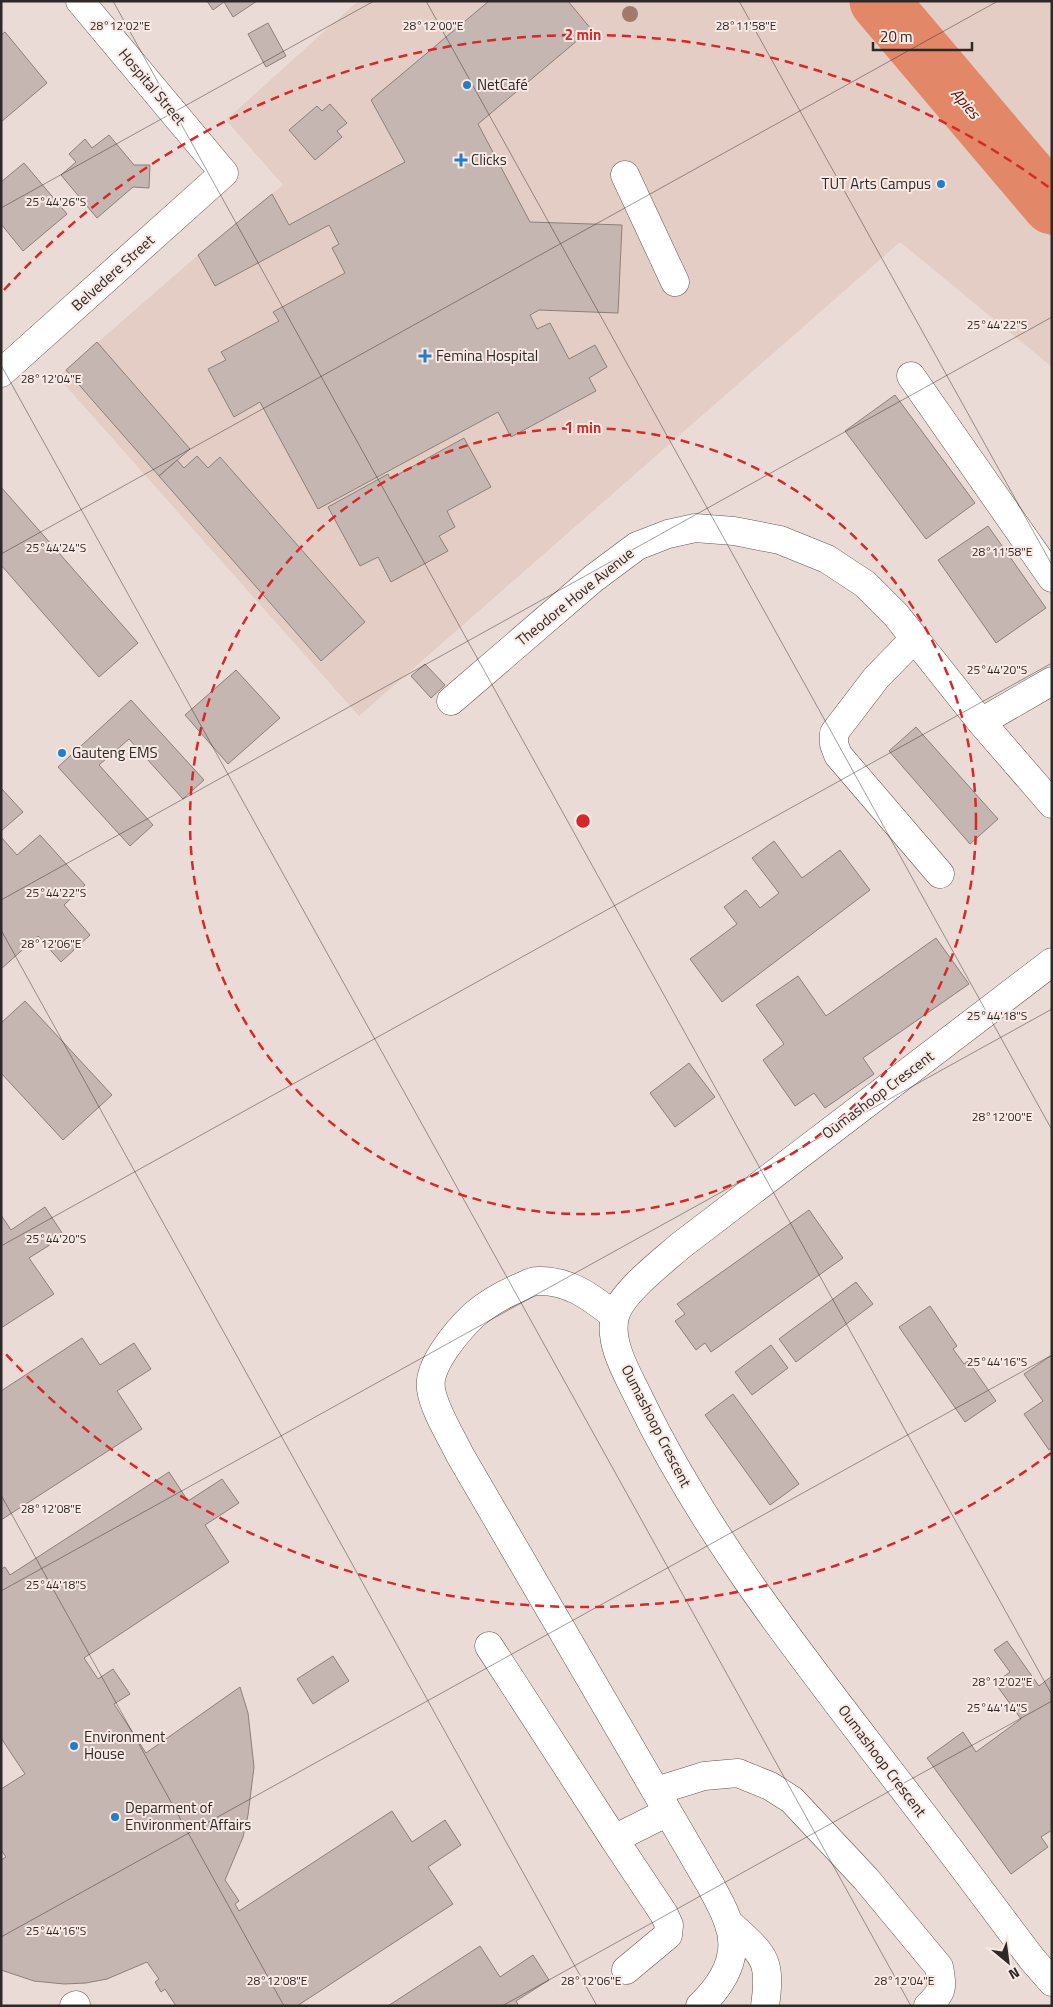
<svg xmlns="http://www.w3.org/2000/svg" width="1053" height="2007" viewBox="0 0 1053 2007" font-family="'Titillium Web',sans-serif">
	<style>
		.built { fill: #e4cdc5 }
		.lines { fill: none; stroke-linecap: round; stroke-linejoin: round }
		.river { stroke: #e28768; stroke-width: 59 }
		.building { fill: #c5b6b2; stroke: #8d7f7b }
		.minor-casing { stroke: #635652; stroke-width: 29 }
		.minor { stroke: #fff; stroke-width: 28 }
		.tree { fill: #a17a6c }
		.ticks { fill: none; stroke: #2e2927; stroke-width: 1; stroke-opacity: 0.45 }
		.ring { fill: none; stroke: #d62828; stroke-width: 2.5; stroke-dasharray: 9 6 }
		.poi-dot { fill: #247dca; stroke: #f8e9e4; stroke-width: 2 }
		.labels { text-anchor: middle; stroke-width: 4; stroke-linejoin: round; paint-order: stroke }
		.poi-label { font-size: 15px; fill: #2e2927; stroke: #f8e9e4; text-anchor: start }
		.street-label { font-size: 15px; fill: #2e2927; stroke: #f8e9e4 }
		.water-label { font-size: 16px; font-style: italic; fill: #501803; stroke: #f8e9e4 }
		.ticks-label { font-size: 12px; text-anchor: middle; fill: #2e2927; stroke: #f8e9e4; stroke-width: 4; stroke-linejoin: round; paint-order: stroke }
		.centre { fill: #d62828; stroke: #f8e9e4; stroke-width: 2.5 }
		.ring-label { font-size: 15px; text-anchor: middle; font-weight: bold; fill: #d62828; stroke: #f8e9e4; stroke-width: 4; stroke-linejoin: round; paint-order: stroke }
	</style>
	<rect width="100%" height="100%" fill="#eadbd6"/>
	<path class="built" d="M358 1H1052V367L900 242 359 716 58 377 198 255 283 185 226 120Z"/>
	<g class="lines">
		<path class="river" d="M879 1 1052 205"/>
	</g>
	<path class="building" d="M207 1H257L233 17 224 2 213 10Z
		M489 1H568L591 29 478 124 530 222 622 225 618 313 539 310 530 315 537 329 550 323 569 359 595 345 607 367 589 378 596 391 511 437 498 412 318 509 260 402 234 417 208 369 226 360 221 352 279 321 273 312 345 273 332 248 339 244 329 225 215 286 198 255 272 194 289 225 405 162 371 100Z
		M268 23 286 56 266 67 248 34Z
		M5 32 47 83 1 122V35Z
		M330 104 347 123 337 131 342 137 315 160 289 130 317 106 322 111Z
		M109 135 134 165H150L149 188 133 187 97 218 61 175 76 162 69 154 85 139 92 148Z
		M24 163 67 214 23 251 1 224V182Z
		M97 342 190 449 159 476 66 370Z
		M895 395 975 503 926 539 845 431Z
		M464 438 491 487 447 511 455 527 439 536 448 551 391 582 378 557 360 566 328 507 388 474 390 479Z
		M197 456 208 468 220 457 365 622 321 661 159 476 177 460 184 468Z
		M1 487 138 643 99 677 1 565Z
		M988 526 1046 608 996 643 938 560Z
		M425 664 445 685 431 698 411 676Z
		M236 670 280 718 228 764 185 715Z
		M131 700 204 780 183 799 129 739 99 765 153 825 130 846 58 767Z
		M916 727 998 819 970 844 889 751Z
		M1 788 23 812 1 831Z
		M40 835 85 885 64 905 90 935 61 962 38 936 1 969V837L17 855Z
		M774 841 802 878 840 850 870 890 722 1002 690 959 737 924 724 907 746 890 760 908 779 893 752 858Z
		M936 938 969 984 863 1058 874 1074 825 1108 814 1093 795 1106 763 1060 784 1044 756 1005 798 976 826 1016Z
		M25 1001 112 1095 63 1140 1 1073V1023Z
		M689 1063 715 1097 675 1127 650 1093Z
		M45 1207 64 1236 29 1258 54 1294 1 1328V1215L11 1230Z
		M809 1210 843 1258 711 1352 705 1343 696 1350 675 1321 685 1314 677 1304Z
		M856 1282 873 1304 796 1362 779 1339Z
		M930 1306 957 1346 953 1349 964 1364 968 1361 996 1401 965 1422 899 1327Z
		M82 1338 100 1365 134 1343 151 1369 117 1391 142 1429 1 1520V1391Z
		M771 1345 788 1368 752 1395 735 1372Z
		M1052 1355V1448L1049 1450 1024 1414 1043 1401 1024 1374Z
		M733 1394 799 1484 770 1505 705 1415Z
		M169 1472 188 1501 222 1479 239 1503 205 1525 229 1562 84 1658 98 1679 113 1669 130 1694 114 1704 146 1753 240 1687 248 1713 254 1767 248 1815 243 1837 225 1880 239 1901 235 1904 239 1911 392 1811 412 1842 445 1820 461 1845 428 1867 453 1904 297 2006H176L165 1989 161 1992 155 1982 159 1979 147 1962 107 1979 86 1983 64 1984 34 1981 1 1970V1860L6 1857 1 1850V1789L25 1774 1 1738V1569L5 1567 10 1575Z
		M1007 1641 1039 1686 1052 1676V1830L1041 1837 1048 1847 1011 1874 927 1758 963 1732 976 1752 1021 1719 995 1683 1010 1672 994 1650Z
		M333 1656 349 1681 313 1704 297 1679Z
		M480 1946 500 1977 533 1955 549 1980 516 2001 519 2006H388Z"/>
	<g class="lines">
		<defs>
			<path id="minor" d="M625 175 675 282
				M1 373 224 173 80 1
				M911 376 1052 578
				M914 639 876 678 834 733V744L838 755 940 874
				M451 701 594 578 637 546 668 534 695 528 734 531 780 540 827 559 865 584 896 615 981 722 1052 804
				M981 722 1052 681
				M1052 962 680 1246C662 1262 621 1293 615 1316 608 1343 628 1375 639 1398 709 1543 811 1668 908 1795 950 1849 991 1905 1032 1959L1052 1982
				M615 1316C591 1297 569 1280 537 1281 532 1281 527 1284 523 1286 506 1293 488 1303 474 1315 458 1330 427 1366 431 1389 434 1410 451 1436 460 1455L711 1886C717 1898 724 1909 728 1922 741 1954 723 1984 700 2006
				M489 1646 614 1839 668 1812
				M656 1791 704 1776 738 1773 770 1786 792 1800 866 1879 939 1967C943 1987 943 1992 928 2006
				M614 1839 664 1914 669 1925 668 1935 626 1970
				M729 1923C763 1955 772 1957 765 2006
				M74 2006 76 2005"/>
		</defs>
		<use href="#minor" class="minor-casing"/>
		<use href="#minor" class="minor"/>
	</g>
	<circle class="tree" cx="630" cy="14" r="8"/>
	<path class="ticks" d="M113 1 1052 1695M426 1 1052 1130M739 1 1052 565M1 208 374 1M1 365 911 2006M1 554 998 1M1 900 1052 317M1 930 597 2006M1 1246 1052 663M1 1495 284 2006M1 1591 1052 1009M1 1937 1052 1355M502 2006 1052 1701"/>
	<g class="ring">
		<circle cx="583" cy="821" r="393"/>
		<path d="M1051 1453A786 786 0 0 1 4 1352M4 290A786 786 0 0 1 1051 189"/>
	</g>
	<g class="poi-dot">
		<circle cx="467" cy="85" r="5"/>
		<path d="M458.5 152.5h5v5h5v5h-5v5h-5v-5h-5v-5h5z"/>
		<circle cx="941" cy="184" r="5"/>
		<path d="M422.5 348.5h5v5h5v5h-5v5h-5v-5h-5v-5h5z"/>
		<circle cx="62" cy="753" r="5"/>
		<circle cx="74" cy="1746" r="5"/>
		<circle cx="115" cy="1817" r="5"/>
	</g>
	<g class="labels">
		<g class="poi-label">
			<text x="477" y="90">NetCafé</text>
			<text x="471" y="165">Clicks</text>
			<text x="931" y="189" text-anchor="end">TUT Arts Campus</text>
			<text x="436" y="361">Femina Hospital</text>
			<text x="72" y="758">Gauteng EMS</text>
			<text x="84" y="1742">Environment<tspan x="84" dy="17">House</tspan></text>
			<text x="125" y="1813">Deparment of<tspan x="125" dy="17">Environment Affairs</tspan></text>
		</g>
		<g class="street-label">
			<text transform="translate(152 87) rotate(50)" y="5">Hospital Street</text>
			<text transform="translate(113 273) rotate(-42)" y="5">Belvedere Street</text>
			<text transform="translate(575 597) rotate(-39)" y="5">Theodore Hove Avenue</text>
			<text transform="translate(878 1095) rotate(-37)" y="5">Oumashoop Crescent</text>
			<text transform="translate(656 1426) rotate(63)" y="5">Oumashoop Crescent</text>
			<text transform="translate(882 1761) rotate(53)" y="5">Oumashoop Crescent</text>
		</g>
		<g class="water-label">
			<text transform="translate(966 103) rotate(50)" y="6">Apies</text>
		</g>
	</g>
	<g class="ticks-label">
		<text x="120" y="30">28°12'02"E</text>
		<text x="433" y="30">28°12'00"E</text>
		<text x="746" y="30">28°11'58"E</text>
		<text x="56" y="206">25°44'26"S</text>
		<text x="997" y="329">25°44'22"S</text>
		<text x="51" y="383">28°12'04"E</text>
		<text x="56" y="552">25°44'24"S</text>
		<text x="1002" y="556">28°11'58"E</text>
		<text x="997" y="674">25°44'20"S</text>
		<text x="56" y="897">25°44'22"S</text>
		<text x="51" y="948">28°12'06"E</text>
		<text x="997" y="1020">25°44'18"S</text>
		<text x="1002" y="1121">28°12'00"E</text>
		<text x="56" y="1243">25°44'20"S</text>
		<text x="997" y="1366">25°44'16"S</text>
		<text x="51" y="1513">28°12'08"E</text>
		<text x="56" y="1589">25°44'18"S</text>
		<text x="1002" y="1686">28°12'02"E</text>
		<text x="997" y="1712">25°44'14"S</text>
		<text x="56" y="1935">25°44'16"S</text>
		<text x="277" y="1985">28°12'08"E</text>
		<text x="591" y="1985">28°12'06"E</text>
		<text x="904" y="1985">28°12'04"E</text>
	</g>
	<circle cx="583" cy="821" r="8" class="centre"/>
	<g class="ring-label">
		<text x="583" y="40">2 min</text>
		<text x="583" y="433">1 min</text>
	</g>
	<rect width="1053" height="2007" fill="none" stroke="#2e2927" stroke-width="5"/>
	<g transform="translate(1008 1962) rotate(151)" stroke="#f8e9e4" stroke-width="4" paint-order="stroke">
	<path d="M0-4L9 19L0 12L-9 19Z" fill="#2e2927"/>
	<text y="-8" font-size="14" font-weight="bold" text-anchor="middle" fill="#2e2927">N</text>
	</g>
	<path d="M873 42v8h99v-8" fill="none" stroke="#2e2927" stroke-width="2.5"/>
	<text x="880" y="42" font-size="15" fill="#2e2927" stroke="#f8e9e4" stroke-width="4" paint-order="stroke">20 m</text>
</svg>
